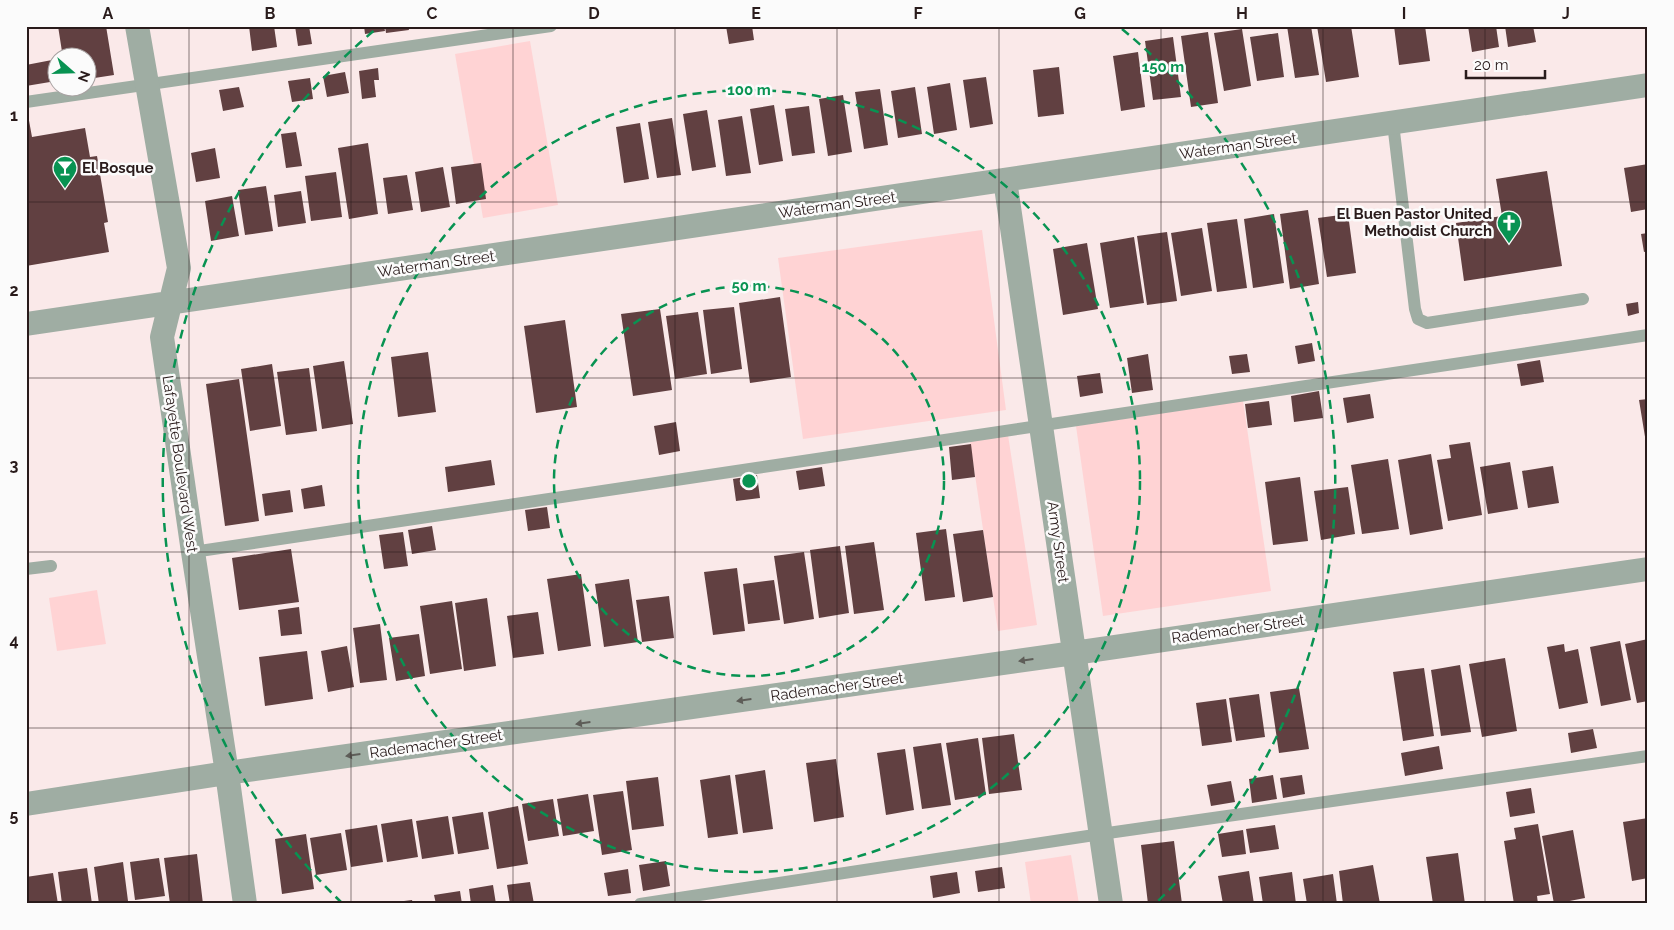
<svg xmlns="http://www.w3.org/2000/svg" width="1674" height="930" viewBox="0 0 1674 930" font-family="Raleway,sans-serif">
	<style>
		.green { fill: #ffd3d4 }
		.building { fill: #614041 }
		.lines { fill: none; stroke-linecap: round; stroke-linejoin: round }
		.service { stroke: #9fada3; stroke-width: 12 }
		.minor { stroke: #9fada3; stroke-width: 24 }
		.oneway { fill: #5e5d58 }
		.grid { fill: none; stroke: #291b1b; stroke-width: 1; stroke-opacity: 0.55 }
		.ring { fill: none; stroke: #089352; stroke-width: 2.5; stroke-dasharray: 9 6 }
		.labels { text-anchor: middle; stroke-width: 5; stroke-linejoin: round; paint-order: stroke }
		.street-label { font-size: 15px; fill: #291b1b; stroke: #fbfbfb }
		.poi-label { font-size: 15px; font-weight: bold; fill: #291b1b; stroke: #fbfbfb; text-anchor: start }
		.centre { fill: #089352; stroke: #fbfbfb; stroke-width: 2.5 }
		.ring-label { font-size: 15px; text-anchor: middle; font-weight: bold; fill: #089352; stroke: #fbfbfb; stroke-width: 5; stroke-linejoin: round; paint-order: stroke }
		.neatline { fill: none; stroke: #291b1b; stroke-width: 2 }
		.grid-label { font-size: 16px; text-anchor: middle; font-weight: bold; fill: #291b1b }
	</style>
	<rect width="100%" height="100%" fill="#fae9e9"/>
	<path class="green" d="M530 41 558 205 483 218 455 54Z
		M982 230 1006 410 803 439 778 258Z
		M1243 401 1271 591 1103 616 1076 426Z
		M1008 435 1037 625 998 631 970 441Z
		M97 590 106 644 57 651 49 598Z
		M1071 855 1079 904H1031L1025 862Z"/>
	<path class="building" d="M58 26H106L114 75 88 79V58H63Z
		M249 26H274L277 47 252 51Z
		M295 26H309L312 44 298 46Z
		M364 26H384L385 31 365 34Z
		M385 26H408L409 30 386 33Z
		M726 26H752L754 40 729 44Z
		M1287 26H1311L1319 75 1295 78Z
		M1317 26H1351L1359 77 1326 82Z
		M1394 26H1425L1430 61 1399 65Z
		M1468 26H1496L1499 47 1472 52Z
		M1505 26H1533L1536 42 1508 47Z
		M1242 29 1251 86 1224 91 1214 33Z
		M1208 32 1218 103 1191 107 1181 36Z
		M1278 33 1284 77 1257 81 1250 37Z
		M1173 37 1181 97 1153 100 1145 41Z
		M1138 52 1145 107 1121 111 1113 56Z
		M52 60 56 81 26 86V65Z
		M1059 67 1064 114 1038 117 1033 70Z
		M378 68 379 80H374L376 97 362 99 359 71Z
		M345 72 349 93 327 97 323 76Z
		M986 77 993 124 970 128 963 80Z
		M310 78 313 99 292 102 288 81Z
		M950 83 957 130 934 134 927 87Z
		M239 87 244 107 223 111 219 90Z
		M915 87 922 134 898 138 891 91Z
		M880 89 888 145 864 149 855 92Z
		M843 95 852 152 828 156 819 99Z
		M774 105 783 161 759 165 750 109Z
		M809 106 815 153 792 156 785 109Z
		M707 110 716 167 692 171 683 114Z
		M26 115H28L32 137 85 128 90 157 97 156 108 222 104 223 109 252 26 266Z
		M742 116 751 173 726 176 718 120Z
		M672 118 681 175 657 178 648 122Z
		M640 123 649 179 624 183 616 127Z
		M296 132 302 166 286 168 281 134Z
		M368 143 378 214 349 219 338 148Z
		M215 148 220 178 196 182 191 153Z
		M481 163 486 199 456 204 451 167Z
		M1648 164V209L1631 212 1624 168Z
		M443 167 450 207 421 212 415 172Z
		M1547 171 1562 266 1464 281 1456 223 1502 216 1496 179Z
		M336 172 342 217 311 221 305 176Z
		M407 175 413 210 388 214 383 178Z
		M266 186 273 231 245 235 238 190Z
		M301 191 306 223 278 227 274 195Z
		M232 196 239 236 211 241 205 201Z
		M1308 210 1319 284 1290 289 1280 214Z
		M1274 214 1284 283 1253 288 1244 219Z
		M1348 214 1356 273 1327 277 1318 218Z
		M1237 219 1247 288 1217 292 1207 223Z
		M1202 228 1212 291 1181 296 1171 233Z
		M1167 232 1177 301 1147 305 1137 236Z
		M1648 233V251L1644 252 1641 234Z
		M1134 237 1144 303 1110 308 1100 243Z
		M1087 243 1098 309 1063 315 1053 249Z
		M780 297 791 377 750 383 739 303Z
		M1638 302 1639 313 1628 316 1626 304Z
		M734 307 742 369 711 374 703 310Z
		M660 309 672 390 633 396 621 314Z
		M698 312 707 374 675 379 666 316Z
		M565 320 577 407 536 413 524 326Z
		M1312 343 1315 361 1298 364 1295 346Z
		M428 352 436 412 398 417 391 357Z
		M1148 354 1153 390 1132 393 1127 358Z
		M1247 354 1250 372 1232 374 1229 356Z
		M1540 360 1544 382 1521 386 1517 364Z
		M344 361 353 424 322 429 313 366Z
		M272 364 281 426 250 431 241 369Z
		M309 368 317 431 286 435 277 372Z
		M1100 373 1103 393 1080 397 1077 376Z
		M239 379 259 521 225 526 206 384Z
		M1319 391 1323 418 1294 422 1291 396Z
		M1370 394 1374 418 1347 423 1343 398Z
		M1648 399V449H1647L1639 400Z
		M1269 401 1272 425 1248 428 1245 404Z
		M676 422 680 451 659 455 654 426Z
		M1470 442 1482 515 1448 521 1437 460 1451 458 1449 445Z
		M971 444 975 477 952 480 949 447Z
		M1431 454 1443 529 1410 535 1398 460Z
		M1388 459 1399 529 1362 534 1351 465Z
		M491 460 495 485 448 492 445 467Z
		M1510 462 1518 509 1488 514 1480 467Z
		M1553 466 1559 503 1528 508 1522 471Z
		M822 467 825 486 799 490 796 471Z
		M757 475 760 498 736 501 733 479Z
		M1300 477 1308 541 1273 545 1265 482Z
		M322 485 325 506 304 509 301 489Z
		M1348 487 1355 534 1321 540 1314 491Z
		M290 490 293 512 265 516 262 494Z
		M547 507 550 528 528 531 525 510Z
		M432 526 436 550 412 554 408 530Z
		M946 529 955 597 925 601 916 533Z
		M983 530 993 597 963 602 953 534Z
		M403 532 408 566 384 569 379 535Z
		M874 542 884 610 854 614 845 546Z
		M840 546 849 613 819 618 810 550Z
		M291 549 299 602 239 610 232 558Z
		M804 552 814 619 784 624 774 556Z
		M737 568 745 631 713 635 704 572Z
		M581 574 591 646 558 651 547 579Z
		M629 579 638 642 604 647 595 584Z
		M774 580 780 620 748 624 743 584Z
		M669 596 674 638 642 642 636 600Z
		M487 598 496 666 464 671 455 603Z
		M452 601 462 669 430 674 420 606Z
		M299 607 302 634 281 636 278 610Z
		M538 612 544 654 513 658 507 616Z
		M380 624 387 680 360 683 353 628Z
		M419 634 425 676 396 681 389 638Z
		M1648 639V701L1637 703 1625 644Z
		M1620 641 1631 700 1601 706 1590 647Z
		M1564 644 1565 652 1578 649 1588 703 1559 709 1547 647Z
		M347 646 354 687 328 692 321 651Z
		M307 651 313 699 265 706 259 657Z
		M1505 658 1517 731 1482 737 1469 664Z
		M1460 665 1471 732 1441 736 1431 670Z
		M1424 668 1434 736 1403 741 1393 672Z
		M1299 688 1309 749 1279 753 1270 692Z
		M1259 694 1265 737 1236 741 1229 698Z
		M1226 699 1232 742 1202 746 1196 703Z
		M1593 729 1597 748 1571 753 1568 733Z
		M1014 734 1022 790 989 794 982 738Z
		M978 738 986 795 955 800 946 743Z
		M941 743 951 805 922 809 913 747Z
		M1439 746 1443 769 1405 776 1401 753Z
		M905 749 914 810 886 815 877 753Z
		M836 759 844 817 814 822 806 763Z
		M765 770 773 829 743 833 735 775Z
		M730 775 738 834 708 838 700 780Z
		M1273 775 1277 799 1252 803 1249 779Z
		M1302 775 1305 794 1283 798 1280 778Z
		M658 777 664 826 632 830 626 781Z
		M1231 781 1235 802 1211 806 1207 785Z
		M1531 788 1535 813 1510 817 1506 792Z
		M623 791 632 850 602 855 593 795Z
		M588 794 594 831 563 836 557 799Z
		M553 799 559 836 528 841 522 804Z
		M518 806 528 864 497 869 488 812Z
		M483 812 489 849 458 854 452 817Z
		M448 816 454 854 422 859 416 821Z
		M1648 818V878L1632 881 1623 822Z
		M412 819 418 857 387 862 381 824Z
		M1538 824 1550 894 1537 896 1538 904H1514L1504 841 1516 839 1514 828Z
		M377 825 383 862 351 867 345 830Z
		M1275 825 1279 849 1250 853 1246 829Z
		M1243 830 1246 854 1222 857 1218 834Z
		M1573 830 1585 898 1554 904 1542 836Z
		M341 833 347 870 316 875 310 838Z
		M306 834 314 889 282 894 275 839Z
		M1174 841 1182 904H1148L1141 845Z
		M1458 853 1465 904H1433L1426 857Z
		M197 854 203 904H170L164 858Z
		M159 858 165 896 135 900 130 862Z
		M666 861 670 886 643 891 639 865Z
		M123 862 128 901 99 904 94 867Z
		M1373 865 1380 904H1343L1339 871Z
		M1002 867 1005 888 978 892 975 871Z
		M87 868 92 904H62L58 872Z
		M628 869 631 893 608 896 604 873Z
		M1249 871 1254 904H1223L1218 876Z
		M957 872 960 893 933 898 930 876Z
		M1292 872 1296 904H1263L1259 877Z
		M53 873 58 904H27L26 877Z
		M1333 874 1337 904H1307L1303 879Z
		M530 882 534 904H510L507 885Z
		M493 885 496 904H471L469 889Z
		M460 891 462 904H436L434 895Z
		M412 900 413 904H396V902Z"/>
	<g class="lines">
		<path class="service" d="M26 102 551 26
			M1393 123 1415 309 1418 319 1427 323 1583 299
			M193 552 1648 335
			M26 569 51 566
			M640 904 1101 834 1648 756"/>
		<path class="minor" d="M137 26 179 268 162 337 193 552 227 773 245 904
			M1005 180 1111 904
			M26 324 1648 85
			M26 804 227 773 1074 653 1648 569"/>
	</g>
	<defs><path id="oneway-solid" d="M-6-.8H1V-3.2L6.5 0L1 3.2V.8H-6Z" transform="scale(1.25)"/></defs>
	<g class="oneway">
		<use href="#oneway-solid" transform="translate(1026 660) rotate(172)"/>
		<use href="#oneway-solid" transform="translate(744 700) rotate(172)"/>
		<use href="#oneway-solid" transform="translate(583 723) rotate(172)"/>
		<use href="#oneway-solid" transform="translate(353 755) rotate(172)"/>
	</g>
	<path class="grid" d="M189 26V904M351 26V904M513 26V904M675 26V904M837 26V904M999 26V904M1161 26V904M1323 26V904M1485 26V904M26 202H1648M26 378H1648M26 552H1648M26 728H1648"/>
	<g class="ring">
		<circle cx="749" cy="481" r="195"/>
		<circle cx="749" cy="481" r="391"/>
		<path d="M342 903A586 586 0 0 1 376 29M1122 29A586 586 0 0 1 1156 903"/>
	</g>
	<defs>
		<symbol id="bar-pin" viewBox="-11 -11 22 30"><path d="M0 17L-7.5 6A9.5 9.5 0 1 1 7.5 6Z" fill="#089352" stroke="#fbfbfb"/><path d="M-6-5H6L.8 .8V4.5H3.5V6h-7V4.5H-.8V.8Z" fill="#fff"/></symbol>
		<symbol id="church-pin" viewBox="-11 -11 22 30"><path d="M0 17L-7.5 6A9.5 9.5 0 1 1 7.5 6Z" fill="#089352" stroke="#fbfbfb"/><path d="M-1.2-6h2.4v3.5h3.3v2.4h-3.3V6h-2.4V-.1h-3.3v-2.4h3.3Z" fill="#fff"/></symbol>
	</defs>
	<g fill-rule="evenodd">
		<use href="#bar-pin" x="51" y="154" width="28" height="38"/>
		<use href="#church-pin" x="1495" y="209" width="28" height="38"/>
	</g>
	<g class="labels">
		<g class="street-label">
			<text transform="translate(1238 146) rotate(-8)" y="5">Waterman Street</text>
			<text transform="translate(837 205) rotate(-8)" y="5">Waterman Street</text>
			<text transform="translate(436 264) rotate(-8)" y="5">Waterman Street</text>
			<text transform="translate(180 464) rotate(82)" y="5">Lafayette Boulevard West</text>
			<text transform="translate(1058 542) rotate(82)" y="5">Army Street</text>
			<text transform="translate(1238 629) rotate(-8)" y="5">Rademacher Street</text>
			<text transform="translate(837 687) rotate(-8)" y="5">Rademacher Street</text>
			<text transform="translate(436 744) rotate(-8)" y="5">Rademacher Street</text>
		</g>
		<g class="poi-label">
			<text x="82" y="173">El Bosque</text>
			<text x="1492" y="219" text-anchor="end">El Buen Pastor United<tspan x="1492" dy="17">Methodist Church</tspan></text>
		</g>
	</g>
	<circle cx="749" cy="481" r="8" class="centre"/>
	<g class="ring-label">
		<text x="1163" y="72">150 m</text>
		<text x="749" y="95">100 m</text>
		<text x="749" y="291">50 m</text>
	</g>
	<rect width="1674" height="930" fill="none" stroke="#fbfbfb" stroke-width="55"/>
	<g transform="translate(72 72) rotate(110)"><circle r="24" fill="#fbfbfb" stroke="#a7a1a1"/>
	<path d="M0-4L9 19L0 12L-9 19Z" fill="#089352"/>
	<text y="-8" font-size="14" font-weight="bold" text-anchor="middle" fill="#291b1b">N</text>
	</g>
	<path d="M1466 70v8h79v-8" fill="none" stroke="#291b1b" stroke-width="2.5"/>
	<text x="1474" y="70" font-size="15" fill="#291b1b" stroke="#fbfbfb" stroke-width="4" paint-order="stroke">20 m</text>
	<rect x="28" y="28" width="1618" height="874" class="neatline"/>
	<g class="grid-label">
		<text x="108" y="19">A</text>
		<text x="270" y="19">B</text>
		<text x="432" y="19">C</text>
		<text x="594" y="19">D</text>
		<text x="756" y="19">E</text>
		<text x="918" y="19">F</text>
		<text x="1080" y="19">G</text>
		<text x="1242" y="19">H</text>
		<text x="1404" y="19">I</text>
		<text x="1566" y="19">J</text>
		<text x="14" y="121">1</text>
		<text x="14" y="296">2</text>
		<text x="14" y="471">3</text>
		<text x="14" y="646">4</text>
		<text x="14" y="821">5</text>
	</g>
</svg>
